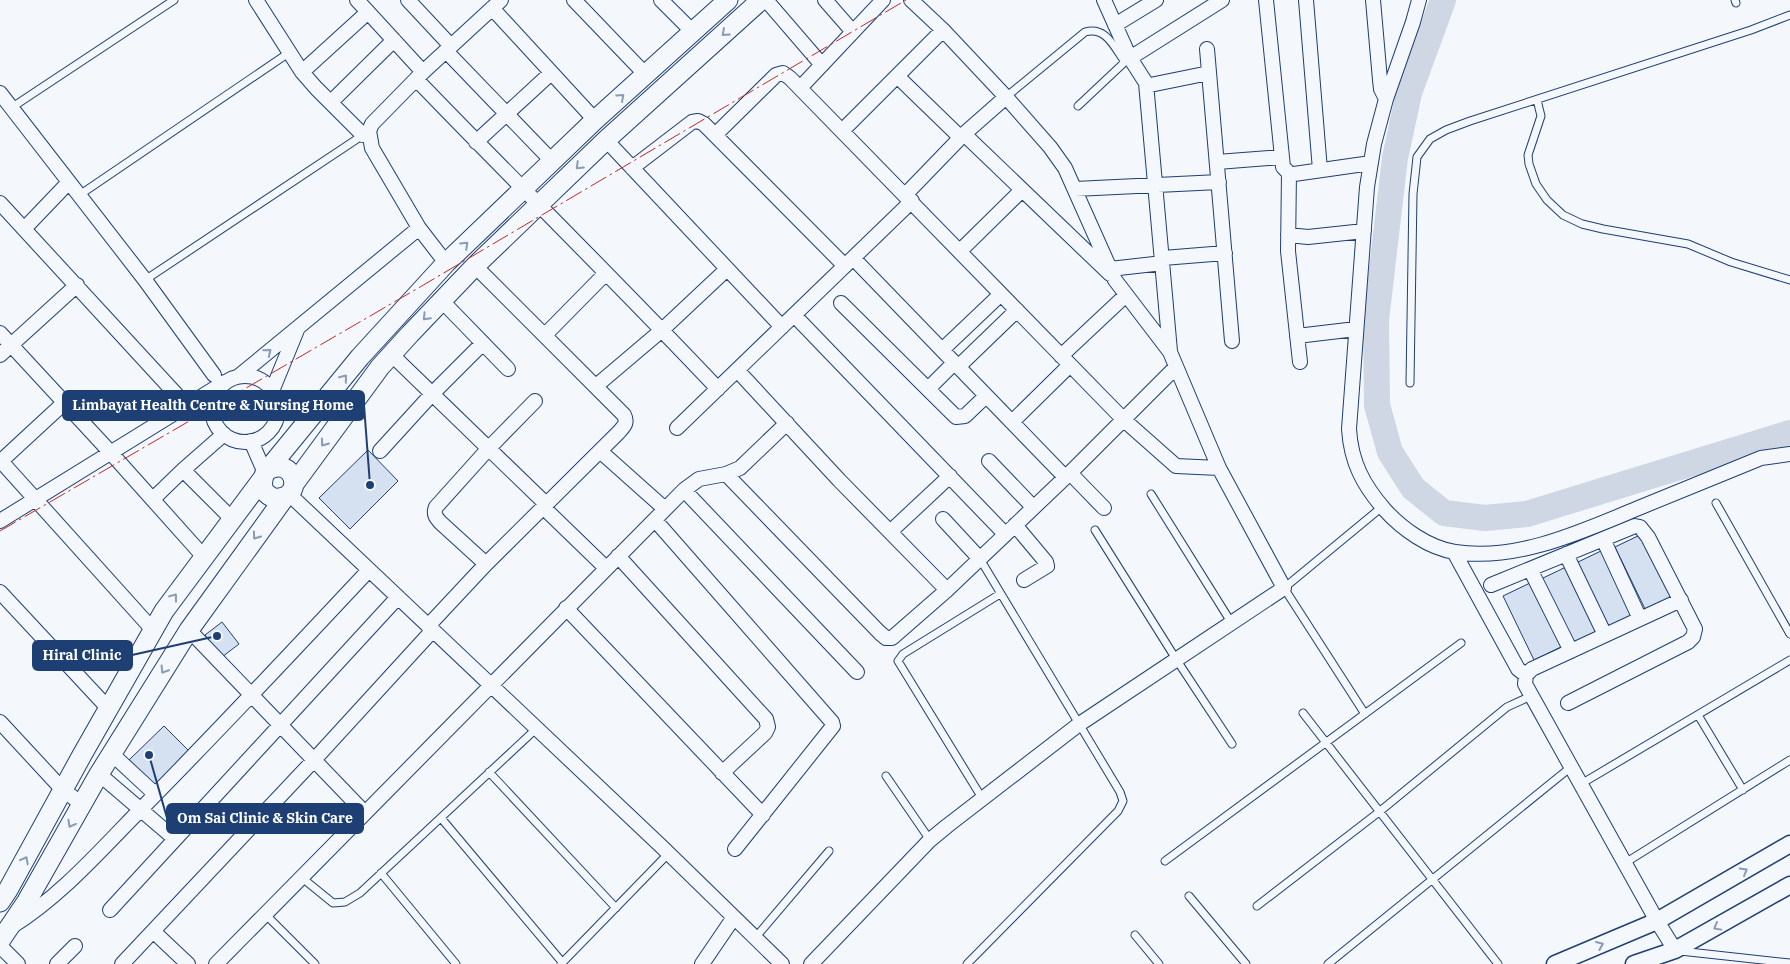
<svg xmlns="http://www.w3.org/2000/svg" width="1790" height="964" viewBox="0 0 1790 964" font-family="'IBM Plex Serif',serif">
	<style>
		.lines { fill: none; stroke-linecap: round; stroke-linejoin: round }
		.river { stroke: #cfd7e4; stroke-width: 26 }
		.building { fill: #d5e0f0; stroke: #1d3f73 }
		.service-casing { stroke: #1d3f73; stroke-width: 9 }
		.minor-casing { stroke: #1d3f73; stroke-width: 16 }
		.tertiary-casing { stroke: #1d3f73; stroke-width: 19 }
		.secondary-casing { stroke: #1d3f73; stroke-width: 21 }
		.service { stroke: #f4f7fb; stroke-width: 7 }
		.minor { stroke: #f4f7fb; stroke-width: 14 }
		.tertiary { stroke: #f4f7fb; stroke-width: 16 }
		.secondary { stroke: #f4f7fb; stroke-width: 19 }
		.power { stroke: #c62828; stroke-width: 1; stroke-dasharray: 18 4 2.5 4; stroke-linecap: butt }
		.oneway { stroke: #889bb7 }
		.leader { fill: none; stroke: #1d3f73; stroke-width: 2 }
		.callout-dot { fill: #1d3f73; stroke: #f4f7fb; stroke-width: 2 }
		.callout { fill: #1d3f73; stroke: #1d3f73; stroke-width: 2 }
		.callout-label { font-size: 14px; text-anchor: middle; font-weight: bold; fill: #fff }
	</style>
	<rect width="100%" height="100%" fill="#f4f7fb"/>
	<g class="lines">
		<path class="river" d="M1443 0 1409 93 1395 158 1376 320 1377 405 1390 452 1413 488 1444 513 1485 518 1527 514 1790 433"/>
	</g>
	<path class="building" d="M368 450 398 481 350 529 319 498Z
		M1642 534 1673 598 1646 611 1615 547Z
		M1603 550 1634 614 1607 627 1576 563Z
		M1568 566 1599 630 1573 643 1541 579Z
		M1530 583 1561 647 1534 660 1503 596Z
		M222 622 239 644 222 657 205 635Z
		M164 726 191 753 156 788 129 760Z"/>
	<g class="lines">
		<defs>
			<path id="service" d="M1735 0 1736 3
				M1006 97 1085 32C1106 26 1114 47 1125 62
				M1537 100 1541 116 1528 155 1529 164 1536 184 1547 200 1563 215 1582 224 1603 229 1688 244 1731 262 1790 280
				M1078 106 1128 59
				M11 108 174 0
				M78 196 290 52
				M145 280 363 135
				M1410 383 1413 194 1417 157 1430 139 1446 130 1470 121 1751 30 1790 15
				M1151 494 1231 622
				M1716 503 1790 634
				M1095 530 1176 659 1232 744
				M1303 713 1498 964
				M1365 714 1284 588 1382 507
				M1698 715 1743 790
				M489 772 616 908
				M886 776 930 840
				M1581 784 1790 660
				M982 798 898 661 903 654 1000 594
				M441 818 562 962
				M1165 861 1461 643
				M1625 863 1790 760
				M381 873 456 964
				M301 877 333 903 345 902 360 893 537 728
				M1189 896 1246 964
				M1257 906 1379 812 1507 707 1531 696
				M265 914 315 964
				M1135 935 1159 964
				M755 938 829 851
				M1680 951 1790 963
				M561 964 669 853
				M967 964 1118 811 1123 801 1120 792 980 559
				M1328 964 1571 767"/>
			<path id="minor" d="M256 0 302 72 316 88 363 135 369 131
				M357 0 423 72
				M408 0 451 46
				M574 0 646 75
				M661 0 693 32
				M766 0 822 65
				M825 0 853 32
				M1104 0 1130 58 1146 83 1150 85 1209 73
				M1266 0 1283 167 1289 173 1294 174 1371 163
				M1306 0 1320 170
				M1373 0 1380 80 1381 89 1386 99
				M1419 0 1413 22 1386 99 1374 144 1367 187 1349 429C1351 462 1363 485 1385 510 1402 529 1429 548 1455 552 1518 562 1585 530 1641 507 1681 491 1721 474 1761 458L1790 454
				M492 8 595 120
				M1115 25 1156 0
				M1207 49 1232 341
				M446 51 552 161
				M1130 58 1222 0
				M302 72 368 12
				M897 76 961 138
				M416 79C516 183 619 284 718 389
				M1146 83 1170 351
				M800 88 883 0
				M0 93 145 280 214 375
				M331 102 394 40
				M842 131 943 30
				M964 134 1110 274
				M715 135 776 75 783 73 790 78 1124 420 1176 466 1219 468
				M606 140 782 327
				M476 142 551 73
				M1217 162 1282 157
				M632 168 692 122 698 121 704 124 845 266
				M1289 173 1288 251 1300 362
				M1075 189 1219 182
				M906 194 964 134 1006 97
				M0 203 186 405
				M24 229 68 183
				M1288 235 1308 237 1364 231
				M960 251 1022 190
				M853 258 1065 477
				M1163 258 1225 253
				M446 263 419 228 372 148 369 131 372 124 423 72 501 0
				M1110 269 1163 263
				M442 301 508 369
				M841 303 956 417 965 416 986 396
				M794 315 1005 534
				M0 333 111 453 204 557
				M545 335 606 273
				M1297 336 1356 329
				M942 350 1001 294
				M391 354 546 504
				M0 355 77 285
				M1061 356 1126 295
				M958 367 1017 310
				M737 370 839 480 947 590
				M239 376 419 228
				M212 409a33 33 0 1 1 66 0a33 33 0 1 1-66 0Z
				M596 386 662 330 727 269
				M928 389 954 363
				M272 391 297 330
				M1012 422 1070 365
				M677 428 912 201
				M251 441 265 473
				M380 451 432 394 483 343
				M600 451 665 509
				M0 460 153 630
				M1 461 65 402
				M989 461 1033 507
				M183 470 232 519
				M1070 473 1104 508
				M726 474 880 633 886 638H892L947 590 1070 473 1176 367
				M684 490 857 672
				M289 494 662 847 782 964
				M153 499 183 470 224 434
				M543 507 606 568
				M943 519 980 559
				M655 520 832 722 833 726 735 849
				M0 521 225 382
				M1015 525 1046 562 1047 566 1024 580
				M890 532 950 476
				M1603 539 1640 619
				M1454 552 1518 669 1526 675
				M1566 554 1605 635
				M618 556 766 719 768 727 765 733 722 773
				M486 564 441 523C436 518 433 514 436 507L489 448 535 401
				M1530 569 1571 651
				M1491 585 1635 526 1640 527 1648 537 1695 629 1693 637 1688 642 1568 703
				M0 592 108 708
				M566 608 763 815
				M428 626 486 564 619 432C624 426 628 423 624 415L475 266
				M189 630 364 812
				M0 722 63 790 82 804
				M112 754 155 794
				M99 774 175 839
				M110 910 398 597
				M11 927C63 895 105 845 148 802 223 726 296 648 369 570
				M153 931 188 964
				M0 946 18 964
				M1675 950 1657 921 1525 684 1526 675 1532 669 1681 600
				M57 964 75 946
				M122 964 314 760 433 630
				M216 964 684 490 699 479 726 474 740 468 787 423
				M702 964 734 917
				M811 964 930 840 947 826 1078 725 1284 588 1219 468 1170 352 1115 280 1065 168 1050 147 1006 97 943 30 911 0"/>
			<path id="tertiary" d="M1555 964 1657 921 1790 844
				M1634 964 1675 950 1790 885"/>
			<path id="secondary" d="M268 470C295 456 304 496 279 498 274 499 269 496 265 492 261 486 262 480 265 473L360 357 446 263 595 120 728 0
				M294 484 380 367 410 334 475 266 606 140 761 0
				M0 902 8 890 82 755 164 611 263 478
				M0 941 27 901 99 774 189 630 285 497"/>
		</defs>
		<use href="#service" class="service-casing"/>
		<use href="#minor" class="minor-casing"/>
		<use href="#tertiary" class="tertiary-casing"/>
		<use href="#secondary" class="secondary-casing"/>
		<use href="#service" class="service"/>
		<use href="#minor" class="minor"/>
		<use href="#tertiary" class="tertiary"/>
		<use href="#secondary" class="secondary"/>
		<path class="power" d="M0 531 420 287 906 0"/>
	</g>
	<defs><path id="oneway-chevron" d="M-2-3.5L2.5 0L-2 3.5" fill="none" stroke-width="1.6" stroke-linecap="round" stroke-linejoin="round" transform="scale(1.25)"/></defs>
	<g class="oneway">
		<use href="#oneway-chevron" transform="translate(725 33) rotate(138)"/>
		<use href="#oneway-chevron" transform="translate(621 97) rotate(-42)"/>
		<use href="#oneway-chevron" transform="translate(579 166) rotate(136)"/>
		<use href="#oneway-chevron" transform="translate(465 245) rotate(-44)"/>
		<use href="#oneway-chevron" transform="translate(426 317) rotate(134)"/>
		<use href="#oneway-chevron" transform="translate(268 352) rotate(-39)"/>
		<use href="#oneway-chevron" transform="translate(344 378) rotate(-51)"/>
		<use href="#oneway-chevron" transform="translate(324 443) rotate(126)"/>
		<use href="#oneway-chevron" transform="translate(256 536) rotate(126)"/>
		<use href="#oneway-chevron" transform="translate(174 597) rotate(-53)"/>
		<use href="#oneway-chevron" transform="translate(164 670) rotate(122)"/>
		<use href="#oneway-chevron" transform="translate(71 824) rotate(119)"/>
		<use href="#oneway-chevron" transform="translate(25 860) rotate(-62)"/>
		<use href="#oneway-chevron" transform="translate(1744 871) rotate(-30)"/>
		<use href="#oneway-chevron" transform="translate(1717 927) rotate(151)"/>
		<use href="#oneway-chevron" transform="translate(1600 945) rotate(-23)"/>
	</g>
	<path class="leader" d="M370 485L364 405M217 636L132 655M149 755L167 818"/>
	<g class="callout-dot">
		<circle cx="370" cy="485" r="5"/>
		<circle cx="217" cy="636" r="5"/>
		<circle cx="149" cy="755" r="5"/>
	</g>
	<g class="callout">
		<rect x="63" y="391" width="301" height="29" rx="5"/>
		<rect x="33" y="641" width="99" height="29" rx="5"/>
		<rect x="167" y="804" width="196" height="29" rx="5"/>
	</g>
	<g class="callout-label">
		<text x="213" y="410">Limbayat Health Centre &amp; Nursing Home</text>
		<text x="82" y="660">Hiral Clinic</text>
		<text x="265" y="823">Om Sai Clinic &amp; Skin Care</text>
	</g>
</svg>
